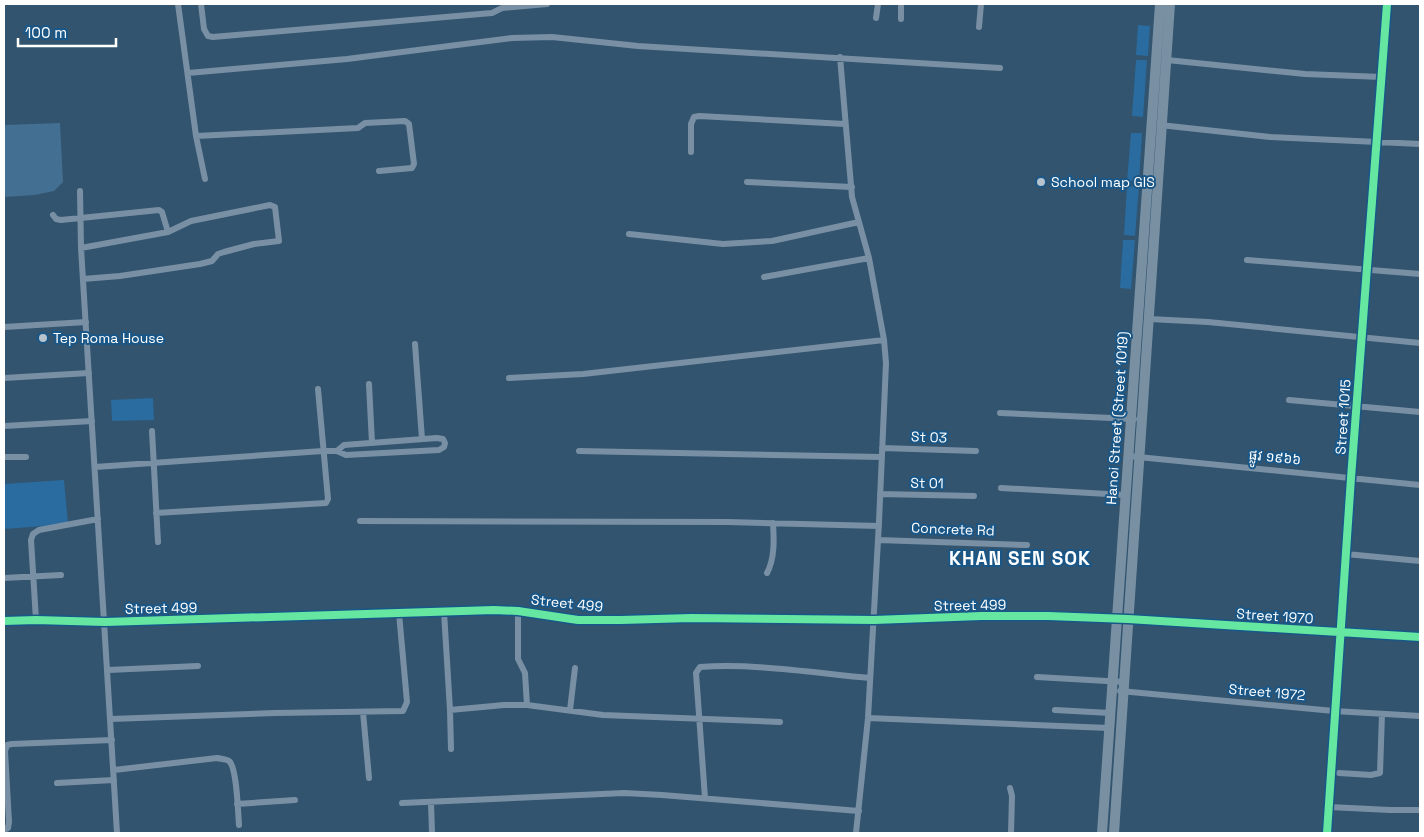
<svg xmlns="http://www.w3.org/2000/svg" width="1424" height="837" viewBox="0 0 1424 837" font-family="'Space Grotesk','Noto Sans Khmer',sans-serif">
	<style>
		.green { fill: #2a6c9f }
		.water { fill: #436f92 }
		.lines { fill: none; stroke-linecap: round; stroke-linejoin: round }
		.minor { stroke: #7990a4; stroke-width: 6 }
		.primary { stroke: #7890a2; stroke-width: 10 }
		.cycleway-casing { stroke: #195788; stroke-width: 11 }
		.cycleway { stroke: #66e7a1; stroke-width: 8 }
		.poi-dot { fill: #b7c3cd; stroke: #195788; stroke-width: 2 }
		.labels { text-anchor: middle; stroke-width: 4; stroke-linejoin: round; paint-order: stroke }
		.poi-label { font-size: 14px; fill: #fff; stroke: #195788; text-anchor: start }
		.street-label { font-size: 14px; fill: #fff; stroke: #195788 }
		.district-label { font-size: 19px; font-weight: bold; letter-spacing: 1px; fill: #fff; stroke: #195788 }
	</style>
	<rect width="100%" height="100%" fill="#32546f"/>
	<path class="green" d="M1138 25 1150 26 1148 56 1136 55Z
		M1136 60H1147L1143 117 1132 116Z
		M1131 133H1142L1139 182 1127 181Z
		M1127 186 1139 187 1135 236 1124 235Z
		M1123 240H1135L1131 289 1120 288Z
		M153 398 154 420 112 421 111 400Z
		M64 480 68 524 4 529V484Z"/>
	<path class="water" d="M60 123 63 182 54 191 35 195 4 197V125Z"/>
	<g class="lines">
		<path class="minor" d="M178 4 196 136 205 179
			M201 4 204 29 208 36 213 37 492 13 502 8 547 4
			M876 18 878 4
			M901 19V4
			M979 27 981 4
			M840 57 852 197 869 258 884 340 886 363 879 522 868 718 856 833
			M1167 60 1305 74 1382 77
			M188 73 347 59 512 38 552 37 638 46 1000 68
			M1160 125 1270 137 1420 144
			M196 136 358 128 365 123 405 121 409 124 414 164 412 168 379 171
			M691 152V124L694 117 699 116 845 124
			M747 182 852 187
			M80 191 81 248 117 833
			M53 215 56 219 61 220 159 210 162 212 168 232
			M629 234 723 244 772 241 859 222
			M81 248 168 232 191 221 270 205 275 207 279 241 254 244 224 252 218 254 212 261 200 264 120 276 83 279
			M1247 260 1420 274
			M764 277 869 258
			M1149 319 1208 322 1420 343
			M4 327 86 322
			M415 344 422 439
			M4 378 89 373
			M509 378 583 374 884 340
			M369 384 372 443
			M1289 400 1420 412
			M1000 413 1134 419
			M4 426 92 421
			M152 431 158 542
			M882 448 976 451
			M579 451 881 457
			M1128 456 1420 485
			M4 457H26
			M95 467 323 451H337L346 455 439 450 444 447 445 443 443 439 437 438 344 445 337 451
			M1001 488 1125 495
			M880 494 974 496
			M156 513 326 503 328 499 318 389
			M360 521 728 522 879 526
			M878 540 1027 545
			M1346 554 1420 561
			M767 573C775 558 774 539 773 523
			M4 578 61 575
			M518 611V659L525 673 527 705
			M444 612 450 710 504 705H527L603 715 780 722
			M36 620 31 540 33 534 39 530 98 519
			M4 621 36 620 105 622 494 610 518 611 578 620H621L691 618 874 620 981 616H1048L1128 619 1420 637
			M108 670 198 666
			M1037 677 1124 682
			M1120 691 1334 711 1420 716
			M450 710 451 749
			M570 710 575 668
			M1055 710 1110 713
			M363 712 369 778
			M868 718 1109 728
			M111 719 275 713 403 711 407 702 399 613
			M114 770 217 758C221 759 226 759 229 761 237 767 238 813 239 825
			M1339 773 1371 775 1380 773 1382 714
			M57 783 114 780
			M1010 788 1012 796 1011 833
			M705 798 696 673 700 667C754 663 815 673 870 678
			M402 803 624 793 662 795 859 811
			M431 803 432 833
			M237 804 295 800
			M1329 807 1390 810H1420
			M4 830 8 828 9 822 5 751 7 745 12 744 112 740
			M1327 833 1351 478 1387 4"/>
		<path class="primary" d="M1102 833 1160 4
			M1114 833 1170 4"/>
		<defs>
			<path id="cycleway" d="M4 621 36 620 105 622 494 610 518 611 578 620H621L691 618 874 620 981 616H1048L1128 619 1420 637
				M1327 833 1351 478 1387 4"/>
		</defs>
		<use href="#cycleway" class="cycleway-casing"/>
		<use href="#cycleway" class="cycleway"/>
	</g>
	<g class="poi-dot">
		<circle cx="1041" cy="182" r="5"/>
		<circle cx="43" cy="338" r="5"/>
	</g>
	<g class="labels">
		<g class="poi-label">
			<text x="1051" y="187">School map GIS</text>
			<text x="53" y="343">Tep Roma House</text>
		</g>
		<g class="street-label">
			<text transform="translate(1343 417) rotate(-86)" y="5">Street 1015</text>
			<text transform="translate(1117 418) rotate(-86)" y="5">Hanoi Street (Street 1019)</text>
			<text transform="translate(929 437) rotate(2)" y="5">St 03</text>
			<text transform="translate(1275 457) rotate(6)" y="5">ផ្លូវ ១៩៦៦</text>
			<text transform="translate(927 483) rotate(1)" y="5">St 01</text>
			<text transform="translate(953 529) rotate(2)" y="5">Concrete Rd</text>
			<text transform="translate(567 603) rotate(6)" y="5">Street 499</text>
			<text transform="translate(970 605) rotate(-1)" y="5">Street 499</text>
			<text transform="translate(161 608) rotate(-1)" y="5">Street 499</text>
			<text transform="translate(1275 616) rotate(4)" y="5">Street 1970</text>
			<text transform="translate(1267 692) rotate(5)" y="5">Street 1972</text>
		</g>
		<g class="district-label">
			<text x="1020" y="565">KHAN SEN SOK</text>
		</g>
	</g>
	<rect width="1424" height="837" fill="none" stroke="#ffffff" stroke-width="10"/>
	<path d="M18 38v8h98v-8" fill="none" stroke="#ffffff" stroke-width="2.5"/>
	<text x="25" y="38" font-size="15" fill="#ffffff" stroke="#195788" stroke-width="4" paint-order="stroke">100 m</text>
</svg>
